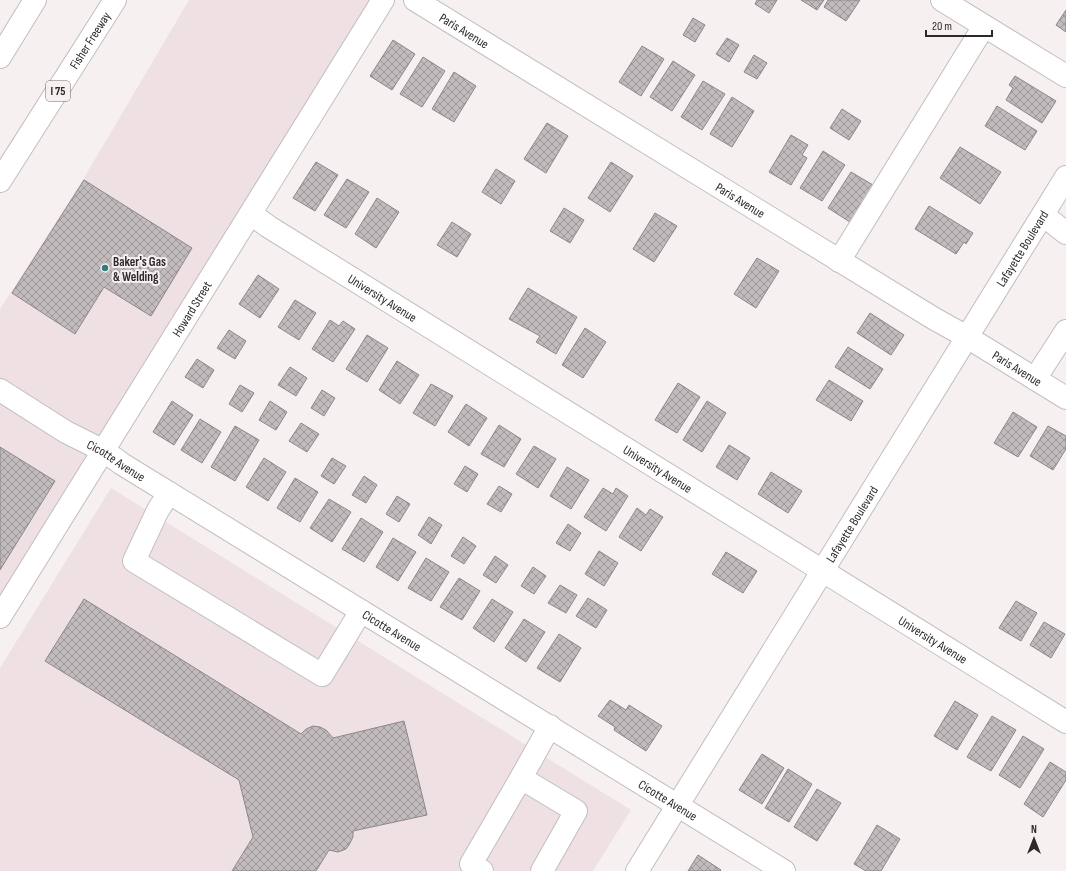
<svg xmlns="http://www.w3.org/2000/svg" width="1066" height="871" viewBox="0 0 1066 871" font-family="'Sofia Sans Condensed',sans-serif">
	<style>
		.built { fill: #efe0e4 }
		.building { fill: url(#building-cross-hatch); stroke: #8d8789 }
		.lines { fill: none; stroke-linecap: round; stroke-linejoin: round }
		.minor-casing { stroke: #c3bdbe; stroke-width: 24 }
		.highway-casing { stroke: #c3bdbe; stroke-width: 24 }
		.minor { stroke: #fff; stroke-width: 22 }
		.highway { stroke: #fff; stroke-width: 22 }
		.poi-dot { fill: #347d7f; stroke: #f6f0f1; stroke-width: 1.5 }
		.labels { text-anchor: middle; stroke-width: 4; stroke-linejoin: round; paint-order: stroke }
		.shield { fill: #f6f0f1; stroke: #686565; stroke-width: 1 }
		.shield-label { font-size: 12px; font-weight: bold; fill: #2b2929 }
		.street-label { font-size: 13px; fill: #2b2929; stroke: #f6f0f1 }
		.poi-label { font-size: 13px; font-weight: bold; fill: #2b2929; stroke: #f6f0f1; text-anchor: start }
	</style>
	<defs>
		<pattern id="building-cross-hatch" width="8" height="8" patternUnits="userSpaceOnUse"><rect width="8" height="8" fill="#c1bbbd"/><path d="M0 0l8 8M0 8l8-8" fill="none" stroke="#9d989a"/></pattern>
	</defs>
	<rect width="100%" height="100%" fill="#f6f0f1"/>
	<path class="built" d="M189 0H383L0 617V309L84 178Z
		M111 488 631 810 593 871H0V668Z"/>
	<path class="building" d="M757 0H777L769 13 755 4Z
		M801 0H824L817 10Z
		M828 0H860L846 21 824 7Z
		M1066 10V32L1056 25Z
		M693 18 705 25 695 42 683 35Z
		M727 38 739 45 729 62 716 54Z
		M393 40 415 54 392 90 370 76Z
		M642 46 664 59 641 96 619 82Z
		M754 55 767 63 757 79 744 72Z
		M423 57 445 71 422 107 400 94Z
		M673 61 695 75 672 111 650 97Z
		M454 72 476 86 454 122 432 109Z
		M1015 76 1056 101 1042 123 1006 100 1013 88 1009 85Z
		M703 81 725 94 702 130 681 117Z
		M732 97 754 111 732 147 710 134Z
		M997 106 1037 131 1025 150 985 126Z
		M842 109 861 121 849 140 830 128Z
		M547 123 568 136 546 173 524 159Z
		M791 135 808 145 802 155 807 158 791 185 769 172Z
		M960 147 1001 172 980 204 940 178Z
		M823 151 845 165 822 201 800 188Z
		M316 162 338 175 315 211 293 198Z
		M611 162 633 176 610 212 588 198Z
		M496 169 515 181 501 204 482 192Z
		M851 172 873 185 850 222 828 208Z
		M347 179 369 192 346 228 324 215Z
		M84 180 192 248 151 316 104 287 75 334 12 293Z
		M377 198 399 212 376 248 355 234Z
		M929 206 973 233 966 244 964 242 956 254 915 229Z
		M564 208 584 220 570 243 550 231Z
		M655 213 677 226 654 262 633 249Z
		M452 222 471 234 457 257 437 245Z
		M757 258 779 271 756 308 734 294Z
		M258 275 279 289 260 318 239 304Z
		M528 288 577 317 556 354 536 342 540 336 509 319Z
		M295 300 316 313 299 340 278 327Z
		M870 313 904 335 891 355 857 333Z
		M330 320 339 326 343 321 355 329 333 362 312 349Z
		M585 328 606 342 583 378 562 365Z
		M229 330 246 341 235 359 217 348Z
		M367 335 388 348 367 382 346 369Z
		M848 347 883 369 870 389 835 367Z
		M197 359 214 370 203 388 185 377Z
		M397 361 419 375 400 404 379 390Z
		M290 367 307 378 296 396 278 385Z
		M829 380 863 401 851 421 816 400Z
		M678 383 700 397 677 433 655 420Z
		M431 384 453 396 435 426 413 413Z
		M240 385 254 393 242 412 229 404Z
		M322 390 335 398 324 416 311 408Z
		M172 401 193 415 174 445 153 432Z
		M270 401 287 412 276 430 259 420Z
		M707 401 726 413 702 452 683 440Z
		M466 404 487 418 469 446 448 432Z
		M1013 412 1037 427 1018 457 994 443Z
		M200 419 221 432 202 463 181 450Z
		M301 423 319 434 307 452 289 441Z
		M499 425 521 439 504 467 481 454Z
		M235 426 259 440 235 481 211 467Z
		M1048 426 1066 436V449L1053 470 1030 456Z
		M729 445 750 458 737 480 716 467Z
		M534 446 556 459 538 488 516 474Z
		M0 447 55 481 0 570Z
		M264 458 286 472 268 501 246 487Z
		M332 458 346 466 334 484 321 476Z
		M465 466 478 474 467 492 454 484Z
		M567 467 589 480 571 509 550 496Z
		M771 472 802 491 788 513 758 494Z
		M364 476 377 485 366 503 352 495Z
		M295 478 318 492 300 522 277 508Z
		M499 486 512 494 501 512 487 504Z
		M603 488 613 494 616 488 628 496 606 531 584 517Z
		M397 496 410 504 399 522 386 514Z
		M329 499 351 512 332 542 310 528Z
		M637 508 646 515 650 509 663 517 641 551 619 537Z
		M429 517 442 525 431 544 418 535Z
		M361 518 383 532 364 562 342 549Z
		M568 524 581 533 570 551 556 543Z
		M463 537 476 546 464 564 451 556Z
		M393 538 416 552 398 581 376 567Z
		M599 551 618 563 604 586 585 574Z
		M726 552 757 571 743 593 712 574Z
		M495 556 508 565 496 583 483 575Z
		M426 558 449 572 431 601 408 588Z
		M533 567 546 576 534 594 521 586Z
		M459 578 480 591 462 620 440 607Z
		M560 585 577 595 566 613 548 603Z
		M588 598 607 610 596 628 576 616Z
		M84 599 301 734 306 729 313 726 320 727 326 730 333 738 404 721 427 815 353 831V837L349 845 346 849 338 852 329 850 316 871H232L253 837 239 780 45 661Z
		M492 599 513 612 494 642 473 628Z
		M1016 601 1037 613 1021 641 999 628Z
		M524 619 545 632 526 662 505 648Z
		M1044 622 1065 634 1051 658 1030 645Z
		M559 634 581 648 560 682 537 668Z
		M610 700 626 710 629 705 662 726 646 751 614 730 615 727 598 716Z
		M955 701 978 715 957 750 934 736Z
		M992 716 1016 730 991 771 967 757Z
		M1023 736 1044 749 1020 788 999 775Z
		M762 754 784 768 762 804 739 790Z
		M1050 762 1066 772V780L1043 817 1024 804Z
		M788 769 812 784 789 822 765 808Z
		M817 789 841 803 817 841 794 827Z
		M877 825 900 839 881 871H866L854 864Z
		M698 855 721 870 720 871H688Z"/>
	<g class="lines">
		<defs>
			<g id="minor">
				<path id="s1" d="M415 0 933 318 967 337 1066 398"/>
				<path d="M942 0 1066 76"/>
				<path id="s2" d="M251 214 269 227 1066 722"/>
				<path d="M1043 215 1066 233"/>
				<path d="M839 261 984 26"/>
				<path d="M1035 379 1066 331"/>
				<path id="s3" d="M0 390 66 432 104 451 122 464 784 871"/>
				<path d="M169 493 158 510 134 561 322 675 361 611"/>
				<path id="s4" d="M0 617 383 0"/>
				<path d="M482 871 471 864 521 778"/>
				<path d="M542 871 576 811 521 778 550 726"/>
				<path id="s5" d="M637 871 1066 177"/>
			</g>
			<g id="highway">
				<path d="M0 57 35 0"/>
				<path id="s6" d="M0 181 115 0"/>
			</g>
		</defs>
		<use href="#minor" class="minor-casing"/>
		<use href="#highway" class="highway-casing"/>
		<use href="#minor" class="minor"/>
		<use href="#highway" class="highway"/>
	</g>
	<circle class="poi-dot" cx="105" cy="268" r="4"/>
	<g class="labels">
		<rect class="shield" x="46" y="81" width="24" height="20" rx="3"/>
		<g class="shield-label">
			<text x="58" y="95">I 75</text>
		</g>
		<g class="street-label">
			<text dy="5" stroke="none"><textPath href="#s1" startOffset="58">Paris Avenue</textPath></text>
			<text dy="5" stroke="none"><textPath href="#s6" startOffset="167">Fisher Freeway</textPath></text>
			<text dy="5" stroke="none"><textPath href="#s1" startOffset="382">Paris Avenue</textPath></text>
			<text dy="5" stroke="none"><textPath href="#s5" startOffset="732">Lafayette Boulevard</textPath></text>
			<text dy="5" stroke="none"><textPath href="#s2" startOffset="156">University Avenue</textPath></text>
			<text dy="5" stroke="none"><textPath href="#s4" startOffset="363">Howard Street</textPath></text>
			<text dy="5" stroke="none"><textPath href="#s1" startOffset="706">Paris Avenue</textPath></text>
			<text dy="5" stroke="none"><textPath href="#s3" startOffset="136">Cicotte Avenue</textPath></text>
			<text dy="5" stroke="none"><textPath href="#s2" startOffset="480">University Avenue</textPath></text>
			<text dy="5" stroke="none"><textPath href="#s5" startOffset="408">Lafayette Boulevard</textPath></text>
			<text dy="5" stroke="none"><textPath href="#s3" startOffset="460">Cicotte Avenue</textPath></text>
			<text dy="5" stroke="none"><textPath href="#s2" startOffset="804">University Avenue</textPath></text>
			<text dy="5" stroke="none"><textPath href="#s3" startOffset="784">Cicotte Avenue</textPath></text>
		</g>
		<g class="poi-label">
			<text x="113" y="266">Baker's Gas<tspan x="113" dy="15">&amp; Welding</tspan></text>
		</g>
	</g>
	<g transform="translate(1034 839)" stroke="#f6f0f1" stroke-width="3" paint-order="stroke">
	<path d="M0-3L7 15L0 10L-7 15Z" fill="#2b2929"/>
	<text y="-6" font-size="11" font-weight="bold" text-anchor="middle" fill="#2b2929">N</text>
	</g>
	<path d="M926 30v6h66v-6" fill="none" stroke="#2b2929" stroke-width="2"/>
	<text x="932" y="30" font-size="12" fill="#2b2929" stroke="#f6f0f1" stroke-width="3" paint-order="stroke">20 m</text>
</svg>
